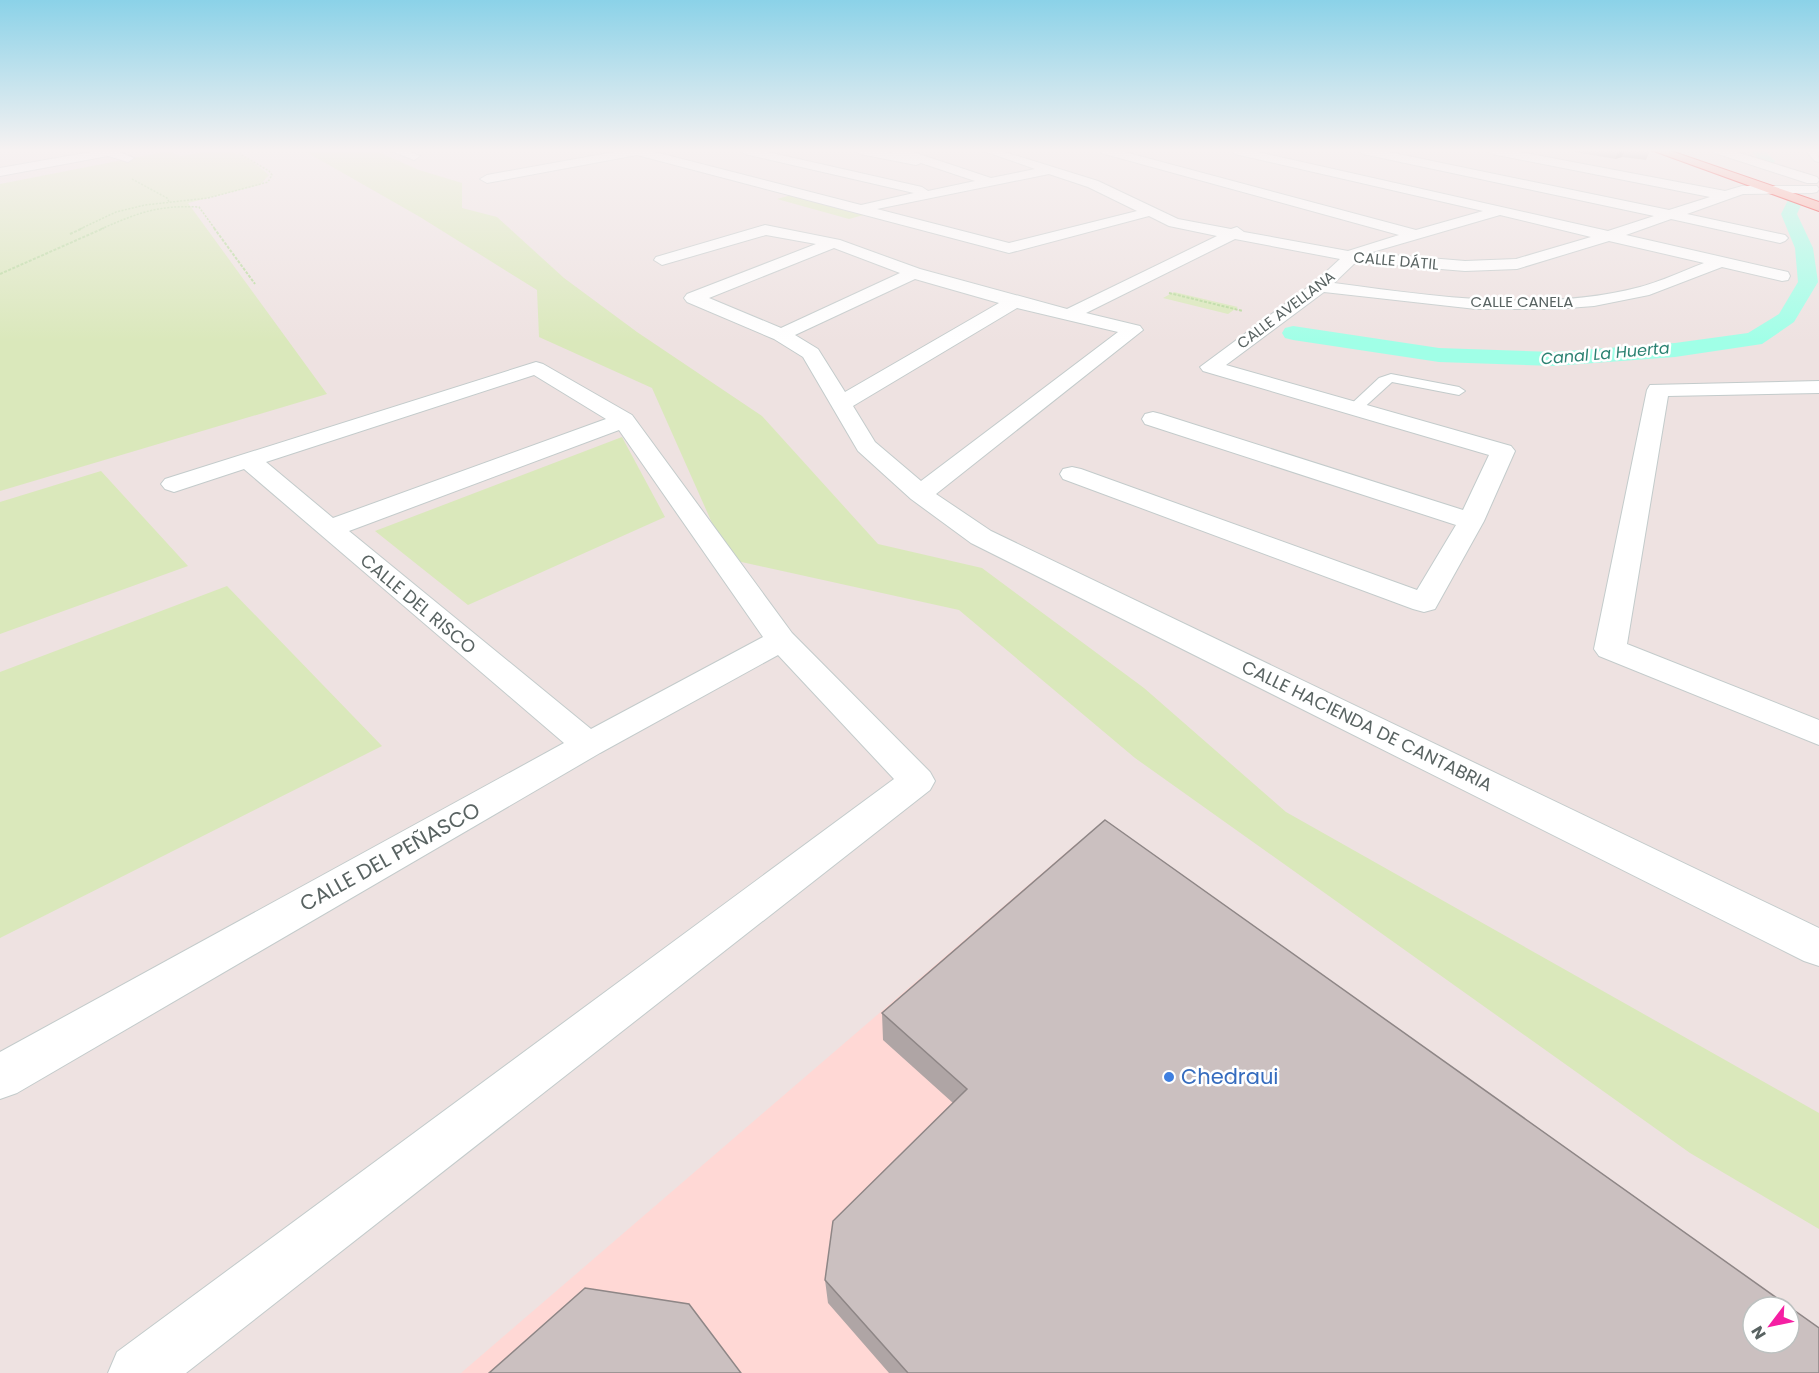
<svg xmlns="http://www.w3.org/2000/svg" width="1819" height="1373" viewBox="0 0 1819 1373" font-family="Poppins,sans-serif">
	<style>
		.commercial { fill: #ffd8d5 }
		.green { fill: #dae8bb }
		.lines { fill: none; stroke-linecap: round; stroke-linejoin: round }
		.canal { fill: #a0ffe7; fill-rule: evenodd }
		.service-casing { stroke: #c3cbcb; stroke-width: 2 }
		.minor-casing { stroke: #c3cbcb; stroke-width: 2 }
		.tertiary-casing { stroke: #c3cbcb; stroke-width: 2 }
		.trunk-casing { stroke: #ef0001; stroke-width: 2 }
		.path-far1 { stroke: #b8da9d; stroke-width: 1.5; stroke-dasharray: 2 1.5; stroke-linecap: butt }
		.path { stroke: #b8da9d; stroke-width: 2; stroke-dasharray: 3 1.5; stroke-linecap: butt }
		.service { fill: #fff; fill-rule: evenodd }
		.minor { fill: #fff; fill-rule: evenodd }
		.tertiary { fill: #fff; fill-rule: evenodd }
		.trunk { fill: #ffa096; fill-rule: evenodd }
		.wall { fill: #afa5a5 }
		.shaded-wall { fill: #8e8686 }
		.building { fill: #cbc0c0; stroke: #8e8686; stroke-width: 1.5; fill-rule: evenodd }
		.shop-dot { fill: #3f7fe0; stroke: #fff; stroke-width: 2 }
		.labels { text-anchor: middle; stroke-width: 5; stroke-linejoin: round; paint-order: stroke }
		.far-street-label { font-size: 15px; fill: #596362; stroke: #fff }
		.far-water-label { font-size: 16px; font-style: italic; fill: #2a8171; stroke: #fff }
		.street-label { font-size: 18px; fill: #596362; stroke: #fff }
		.near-street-label { font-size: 21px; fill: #596362; stroke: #fff }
		.near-shop-label { font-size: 21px; fill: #366cbe; stroke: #fff; text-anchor: start }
	</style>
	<rect width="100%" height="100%" fill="#eee2e1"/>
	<path class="commercial" d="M1077 843 1753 1331V1343L1812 1373H461Z"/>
	<path class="green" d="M215 150C239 150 251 160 269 175L260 185 188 203 327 394 0 491V184L169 151 181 156Z
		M295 150H374L419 170 462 183V208L497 217 564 278 637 332 762 416 878 544 982 568 1144 688 1286 812 1819 1113V1229L1690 1153 1135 758 959 610 728 559 652 388 539 337 537 290 420 217 308 153Z
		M795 194 867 214 849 219 777 199Z
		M1174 292 1238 307 1228 314 1163 298Z
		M622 437 665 517 468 605 375 531Z
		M101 471 188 566 0 634V502Z
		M227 586 382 746 0 938V672Z"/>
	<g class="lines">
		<path class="canal" d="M1750 150H1764L1775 161 1773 164H1763Z
			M1794 198 1802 203 1797 214 1813 248 1818 282 1794 322 1762 344 1675 357 1554 366 1439 362 1293 340 1285 338 1282 333 1285 328 1293 326 1439 348 1554 352 1675 343 1748 333 1779 314 1798 282 1795 248 1781 214 1788 200Z"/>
		<defs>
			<path id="service" d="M1391 374 1459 387 1465 391 1459 395 1392 382 1359 412H1349L1347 409 1349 406 1379 378Z"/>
			<path id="minor" d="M102 150H114L134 158 128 162 108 156 0 176V168Z
				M389 150H406L420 156 414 160Z
				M625 150H647L861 205 914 193 745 154 739 150H759L922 187 928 191 975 181 921 163 916 165 860 154 854 150H877L892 153 890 150H907L991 178 1035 169 981 150H998L1098 181 1178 219 1231 229 1237 227 1244 232 1348 251 1399 235 1101 153 1099 150H1117L1416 230 1483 211 1235 154 1229 150H1249L1608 231 1654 216 1363 154 1357 150H1379L1669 210 1710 197 1492 154 1486 150H1509L1725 191 1742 186H1817L1819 189 1817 192 1812 193 1743 194 1687 214 1785 235 1788 238 1785 241 1780 243 1671 219 1626 235 1788 272 1790 276 1788 280 1782 281 1722 267 1649 295 1594 306 1555 309H1476L1324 292 1226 365 1511 446 1515 451 1484 521 1435 609 1424 612 1413 609 1063 479 1060 474 1063 469 1072 467 1081 469 1417 590 1456 525 1145 424 1142 419 1145 414 1153 412 1161 414 1463 510 1489 455 1203 371 1200 367 1315 282 1340 259 1235 239 1086 313 1140 326 1143 330 936 494 991 531 1819 928V966L1804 961 971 543 911 499 858 451 803 357 774 339 687 302 684 298 687 294 816 244 766 235 662 265 654 260 656 257 765 225 840 240 920 269 1067 309 1217 236 1169 226 1149 216 1009 253 637 155 487 183 480 179 487 175ZM1049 174 1088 187 1137 211 1009 243 877 209ZM1500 215 1591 237 1516 259 1465 261 1369 253ZM1609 241 1704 263C1683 271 1662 281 1640 287 1541 313 1433 296 1334 283L1356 262 1465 271 1517 269ZM834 248 900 273 781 328 709 298ZM915 279 999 303 845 392 818 349 795 335ZM1017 308 1118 332 921 481 875 442 853 406Z
				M1713 150H1730L1817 177 1819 180 1817 183H1807L1715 153Z
				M1805 150H1817L1819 162 1815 161Z
				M536 362 543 364 632 415 792 633 930 772 935 781 930 790 186 1373H108L117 1352 894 779 778 655 600 753 17 1093 0 1099V1052L564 743 244 469 174 492 165 489 161 484 165 479ZM534 375 606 419 333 518 266 462ZM619 430 763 637 591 729 349 531Z
				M1819 381V393L1668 396 1627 644 1819 720V745L1599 656 1594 649 1647 390 1650 385Z"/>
			<path id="tertiary" d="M105 150H124L118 154 105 155Z"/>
			<path id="trunk" d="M1651 150H1668L1819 202V211Z"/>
		</defs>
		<use href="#service" class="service-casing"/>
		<use href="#minor" class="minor-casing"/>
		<use href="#tertiary" class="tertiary-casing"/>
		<use href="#trunk" class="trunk-casing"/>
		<path class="path-far1" d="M132 179 167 198 169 202
			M80 229 116 212 145 205 208 198 268 182 272 175 269 171 237 152
			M101 229C138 213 157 205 199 207L215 229"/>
		<path class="path" d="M214 228 255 284
			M70 234 83 228
			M0 274 104 228
			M1169 293 1243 311"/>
		<use href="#service" class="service"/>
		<use href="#minor" class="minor"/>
		<use href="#tertiary" class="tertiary"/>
		<use href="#trunk" class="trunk"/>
	</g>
	<path class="wall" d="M1564 150H1650L1646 160 1622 157 1615 159Z
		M882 1013 1819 1373H889L828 1303 825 1280 953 1103 883 1040Z"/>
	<path class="shaded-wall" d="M1619 150H1625L1622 157 1615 159Z"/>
	<path class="building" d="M1105 820 1819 1328V1373H908L825 1280 833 1221 967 1089 882 1013ZM1753 1307H1789V1343H1753Z
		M585 1288 689 1304 741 1373H489Z"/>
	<linearGradient id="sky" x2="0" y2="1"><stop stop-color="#8bd2e8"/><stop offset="0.44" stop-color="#f7f2f2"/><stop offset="1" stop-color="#f7f2f2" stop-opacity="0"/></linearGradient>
	<rect width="1819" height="342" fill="url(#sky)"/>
	<circle class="shop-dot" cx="1169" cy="1077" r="6"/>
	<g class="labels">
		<g class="far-street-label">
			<text transform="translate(1396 261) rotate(5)" y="5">CALLE DÁTIL</text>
			<text x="1522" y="307">CALLE CANELA</text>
			<text transform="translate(1286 310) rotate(-37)" y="5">CALLE AVELLANA</text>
		</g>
		<g class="far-water-label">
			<text transform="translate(1605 353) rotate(-5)" y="6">Canal La Huerta</text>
		</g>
		<g class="street-label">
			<text transform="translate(418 604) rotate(40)" y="6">CALLE DEL RISCO</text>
			<text transform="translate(1367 726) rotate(26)" y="6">CALLE HACIENDA DE CANTABRIA</text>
		</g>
		<g class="near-street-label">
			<text transform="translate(390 857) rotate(-29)" y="7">CALLE DEL PEÑASCO</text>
		</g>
		<g class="near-shop-label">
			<text x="1181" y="1084">Chedraui</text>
		</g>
	</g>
	<g transform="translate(1771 1325) rotate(238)"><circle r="28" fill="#ffffff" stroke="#bdc1c0" stroke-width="1.5"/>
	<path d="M0-4.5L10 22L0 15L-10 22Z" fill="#f51fa3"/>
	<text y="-9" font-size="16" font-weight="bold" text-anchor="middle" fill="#596362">N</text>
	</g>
</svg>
